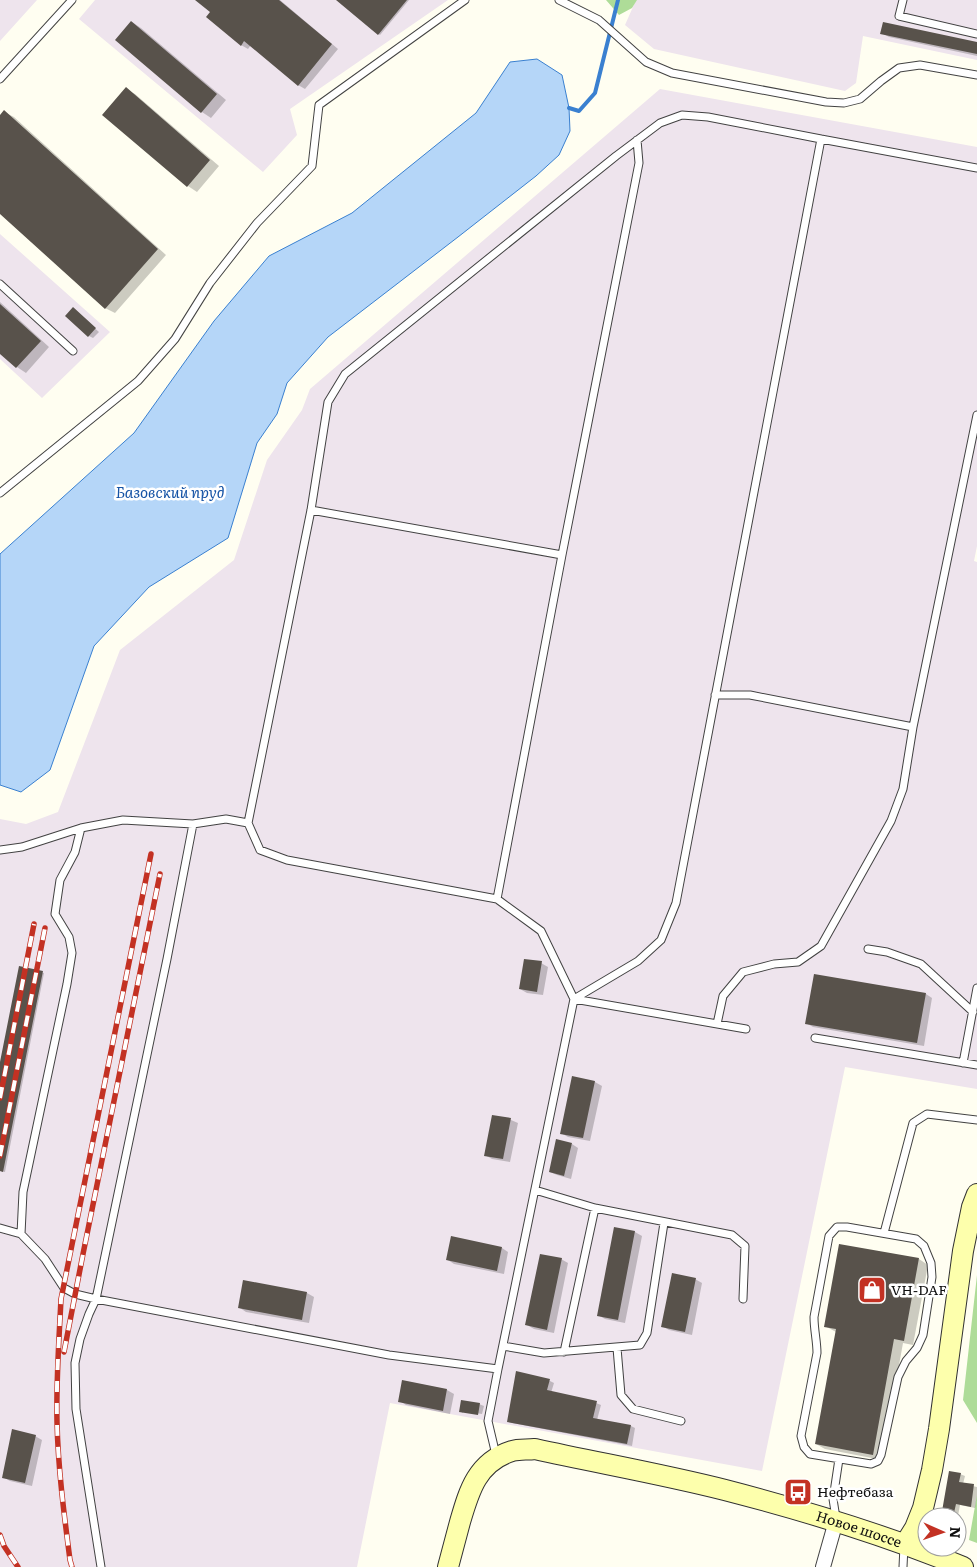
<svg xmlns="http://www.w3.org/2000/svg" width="977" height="1567" viewBox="0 0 977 1567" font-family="Literata,serif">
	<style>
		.industrial { fill: #eee4ed }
		.forest { fill: #aedc98 }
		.water { fill: #b5d6f8; stroke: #3a80d0 }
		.shadow { fill: #0003 }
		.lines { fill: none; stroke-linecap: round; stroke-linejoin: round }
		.stream { stroke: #3a80d0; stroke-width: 4 }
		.building { fill: #58524b }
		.lane-casing { stroke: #424242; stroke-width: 9 }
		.street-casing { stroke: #424242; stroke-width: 16 }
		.secondary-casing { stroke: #313131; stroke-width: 22 }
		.lane { stroke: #fff; stroke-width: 7 }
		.street { stroke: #fff; stroke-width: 14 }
		.secondary { stroke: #fdffac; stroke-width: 20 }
		.rail-casing { stroke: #c33123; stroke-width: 5.5 }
		.rail { stroke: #fff; stroke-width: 4; stroke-dasharray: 11; stroke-linecap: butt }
		.labels { text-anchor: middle; stroke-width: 5; stroke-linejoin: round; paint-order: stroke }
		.poi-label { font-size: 14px; fill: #0f0f0f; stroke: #fff; text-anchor: start }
		.street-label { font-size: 14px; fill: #0f0f0f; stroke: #fff }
		.water-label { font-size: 15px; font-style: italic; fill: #1553a5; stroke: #fff }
	</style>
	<rect width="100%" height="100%" fill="#fffef1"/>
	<path class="industrial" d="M0 0H37L0 41Z
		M95 0H448L290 109 297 135 263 172 79 19Z
		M636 0H977V60L863 36 856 83 845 91 654 49 625 25Z
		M660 89 977 147V546L974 561 977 562V1089L845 1067 762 1471 390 1403 357 1567H0V819L26 824 58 812 120 650 234 560 267 460 302 410 310 389Z
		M0 234 110 332 42 398 0 359Z"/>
	<path class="forest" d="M606 0H637L632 8 619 15Z
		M977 1275V1423L963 1400Z
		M977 1495V1543L969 1540Z"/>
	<path class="water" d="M537 59 562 75 569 108 570 131 559 155 536 176 458 237 328 337 287 383 277 414 257 443 228 538 149 587 94 646 50 770 21 792 0 785V554L134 433 214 321 269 256 352 213 476 113 510 62Z"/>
	<path class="shadow" d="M197 0H280L338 49 305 89 298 85 251 45 248 49 241 45 211 12Z
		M338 0H409L380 35Z
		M132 22 141 28 226 100 211 118 202 112 117 40Z
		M882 33 977 43V56L889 37Z
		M126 89 135 94 219 166 197 192 188 186 104 114Z
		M4 112 14 117 166 255 115 313 105 308 0 213V117Z
		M0 302 49 347 26 373 17 367 0 352Z
		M77 312 99 332 93 338 89 336Z
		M541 963 548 967 543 995 527 993 520 989Z
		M20 968 44 973 5 1172 0 1171V1068Z
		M926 994 932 998 924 1046 813 1027 806 1023Z
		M573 1078 595 1082 602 1086 590 1141 568 1137 561 1133Z
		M493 1116 511 1120 518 1123 510 1162 492 1159 485 1155Z
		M572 1144 578 1148 571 1179 557 1175 550 1172Z
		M615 1228 635 1232 642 1236 625 1323 605 1319 598 1315Z
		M502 1248 508 1252 504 1274 454 1264 448 1260Z
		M561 1259 568 1263 554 1333 534 1329 527 1325Z
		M919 1259 928 1265 913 1345 903 1343 882 1460 825 1449 816 1444 836 1332 825 1326Z
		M695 1279 702 1283 692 1335 669 1330 662 1326Z
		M307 1293 314 1297 309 1323 246 1312 240 1308Z
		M517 1373 550 1381 554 1383 551 1393 596 1403 601 1405 597 1420 631 1426 635 1428 632 1446 512 1423 508 1421Z
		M403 1382 447 1390 454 1394 450 1414 406 1405 400 1401Z
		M479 1404 484 1406 482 1414 463 1411V1413L460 1411Z
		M35 1436 42 1440 32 1486 10 1481 3 1477Z
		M960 1474 965 1476 963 1484 977 1487V1495L975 1508 960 1505 957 1521V1517H943Z"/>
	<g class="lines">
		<path class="stream" d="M569 108 579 111 595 93 618 0"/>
	</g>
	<path class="building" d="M195 0H279L332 44 298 86 244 41 241 46 206 17 210 12Z
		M336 0H407L378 35Z
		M131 21 217 94 201 113 115 40Z
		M883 22 977 42V54L880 34Z
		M126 87 210 160 187 187 102 115Z
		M4 110 158 249 105 309 0 214V115Z
		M0 304 41 341 16 368 0 354Z
		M73 307 96 328 88 337 65 316Z
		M524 959 542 961 537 992 519 989Z
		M19 966 43 971 3 1172 0 1171V1062Z
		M814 974 926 993 917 1043 805 1024Z
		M572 1076 595 1081 583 1138 560 1134Z
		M492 1115 511 1118 503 1159 484 1156Z
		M556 1139 572 1143 564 1176 549 1172Z
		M614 1227 635 1231 618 1320 597 1316Z
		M451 1236 502 1247 497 1271 446 1260Z
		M839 1244 919 1258 904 1341 894 1339 873 1455 815 1444 836 1329 824 1327Z
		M540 1254 562 1258 547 1330 525 1325Z
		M672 1273 696 1278 685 1332 661 1327Z
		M243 1280 307 1292 302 1320 238 1308Z
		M516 1371 550 1379 547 1390 597 1401 593 1418 631 1425 627 1444 507 1422Z
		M402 1380 447 1389 443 1411 398 1402Z
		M461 1400 480 1403 478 1415 459 1412Z
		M12 1429 36 1435 25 1483 2 1478Z
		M949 1471 961 1473 959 1482 974 1484 971 1507 956 1504 953 1517H941Z"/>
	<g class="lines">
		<defs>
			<path id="lane" d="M559 0 599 20 646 62 672 73 826 102 844 103 860 99 881 81 899 68 920 65 977 75
				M903 0 899 16 977 34
				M0 79 72 0
				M0 284 73 351
				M0 493 138 381 175 339 210 283 257 223 312 166 319 105 465 0
				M311 510 562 555
				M715 695H750L913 727
				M248 823 311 510 328 402 345 374 616 156 660 123 682 115 708 117 821 139
				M0 850 22 847 81 828 123 820 193 824
				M497 899 562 555 639 163 637 140
				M868 949 887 952 921 964 973 1012
				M574 999 638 961 661 940 676 903 821 139 977 168
				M574 999 746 1029
				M717 1024 723 996 743 972 774 964 798 962 821 946 891 821 903 789 913 727 977 415
				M815 1038 977 1065
				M963 1063 977 988
				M535 1190 595 1208 732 1235 745 1246 743 1299
				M837 1227H847L916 1239 924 1246 931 1263 932 1277 923 1335 917 1348 906 1361 898 1377 881 1455 878 1461 871 1464 810 1454 804 1447 801 1436 817 1353C817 1341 814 1330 814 1317L829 1236Z
				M0 1228 21 1234 45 1259 64 1288 75 1294 96 1299 167 959 193 824 226 819 248 823 260 850 287 860 497 899 541 931 574 999 498 1369
				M884 1233 913 1123 927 1114 977 1120
				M21 1234 23 1192 67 984 72 953 69 937 55 914 60 880 75 852 81 828
				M503 1346 544 1353 640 1345 647 1333 664 1223
				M617 1348 621 1395 633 1409 681 1421
				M564 1352 595 1208
				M836 1518 833 1499 839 1459
				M101 1567 76 1409 75 1363 80 1339 89 1314 96 1299 389 1355 498 1369 488 1421 496 1455
				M903 1567 904 1546"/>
			<path id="street" d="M823 1567 836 1521"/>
			<g id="secondary">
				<path d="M905 1544 915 1528 923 1508 932 1470 939 1429 963 1251 972 1207 977 1194"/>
				<path id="s1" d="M448 1567C452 1552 456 1537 460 1522 469 1491 477 1462 512 1451 519 1449 527 1450 535 1449 598 1463 662 1474 725 1490 806 1511 886 1535 963 1567"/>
			</g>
		</defs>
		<use href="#lane" class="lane-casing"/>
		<use href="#street" class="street-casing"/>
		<use href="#secondary" class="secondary-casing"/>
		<use href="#lane" class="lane"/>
		<use href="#street" class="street"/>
		<use href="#secondary" class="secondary"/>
		<defs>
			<path id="rail" d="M0 1098 34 924
				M0 1156 45 928
				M64 1352 83 1254 160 874
				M0 1535 4 1546 18 1567
				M72 1567 70 1560C64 1514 58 1468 57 1422 56 1381 59 1340 61 1299L151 854"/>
		</defs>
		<use href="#rail" class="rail-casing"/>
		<use href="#rail" class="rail"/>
	</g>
	<defs>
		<symbol id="shop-square" viewBox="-11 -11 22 22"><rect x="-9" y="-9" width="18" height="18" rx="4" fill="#c33123" stroke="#fff"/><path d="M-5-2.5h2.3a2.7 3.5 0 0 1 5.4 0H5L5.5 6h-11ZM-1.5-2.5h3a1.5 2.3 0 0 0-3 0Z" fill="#fff"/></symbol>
		<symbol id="bus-square" viewBox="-11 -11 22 22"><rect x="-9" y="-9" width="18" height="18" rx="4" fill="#c33123" stroke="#fff"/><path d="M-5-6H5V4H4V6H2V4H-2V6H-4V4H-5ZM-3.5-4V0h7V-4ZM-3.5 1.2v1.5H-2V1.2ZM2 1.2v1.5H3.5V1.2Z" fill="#fff"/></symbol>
	</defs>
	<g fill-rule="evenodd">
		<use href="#shop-square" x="856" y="1274" width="32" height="32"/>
		<use href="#bus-square" x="782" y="1476" width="32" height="32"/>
	</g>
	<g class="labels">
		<g class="poi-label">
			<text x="891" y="1295">VH-DAF</text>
			<text x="817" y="1497">Нефтебаза</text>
		</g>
		<g class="street-label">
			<text dy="5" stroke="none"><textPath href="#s1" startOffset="496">Новое шоссе</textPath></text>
		</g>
		<g class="water-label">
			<text x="170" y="498">Базовский пруд</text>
		</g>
	</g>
	<g transform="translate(942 1532) rotate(92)"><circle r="24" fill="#ffffff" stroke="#9f9f9f"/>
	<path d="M0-4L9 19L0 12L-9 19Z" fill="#c33123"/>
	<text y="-8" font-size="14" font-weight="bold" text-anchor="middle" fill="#0f0f0f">N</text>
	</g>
</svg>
